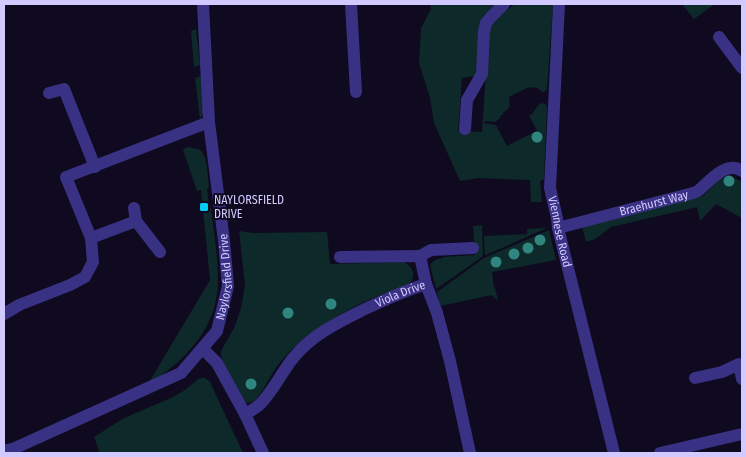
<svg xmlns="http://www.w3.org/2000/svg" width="746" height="457" viewBox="0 0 746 457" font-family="'Fira Sans Condensed',sans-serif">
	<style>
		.green { fill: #0d292a }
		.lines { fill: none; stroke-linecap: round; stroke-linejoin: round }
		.minor { stroke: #393183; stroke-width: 12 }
		.tree { fill: #30857e }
		.poi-dot { fill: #00ccf4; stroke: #0f0a1f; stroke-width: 2 }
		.labels { text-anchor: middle; stroke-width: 4; stroke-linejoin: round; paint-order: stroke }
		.poi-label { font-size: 12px; fill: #d2c9ff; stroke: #0f0a1f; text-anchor: start }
		.street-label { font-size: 12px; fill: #d2c9ff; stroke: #0f0a1f }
	</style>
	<rect width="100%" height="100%" fill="#0f0a1f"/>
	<path class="green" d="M430 4H499L493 9 477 76 462 78 458 131 482 132 489 27 501 14 515 4H553L547 89 545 91 542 92C533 81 520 92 509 97 510 104 511 109 503 112L504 114 501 115 500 118 495 122 485 121 484 123 496 125 507 146 536 131 537 130 529 116 532 114 540 103 545 104 547 106 544 179 540 181 542 202H531L530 180 479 178 460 181 434 123 430 98 419 63 421 28 431 9Z
		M682 4H715L694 19Z
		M196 29 200 65 194 67 191 31Z
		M201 76 203 113 200 120 195 78Z
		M187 147C191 148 197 148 200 150 208 156 208 178 209 187L207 189 209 206 211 208C214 232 218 256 218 281 218 327 185 362 148 384L210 280 201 190 197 191 183 150Z
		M731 176 742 182V218L716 204 700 221 697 207 611 227 595 239 586 242 582 227 703 196 720 179Z
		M482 225 483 254 482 257 436 289 430 265C434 260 437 259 443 258V257L475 255 473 226Z
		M547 228 486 255H485L484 236 527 234V229Z
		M549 230 556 260 492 272 494 288H495L498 301 492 295 440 306 437 292 484 258Z
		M239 231 253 233 327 232 330 264 404 262C410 266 414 269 413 277 410 290 388 291 378 296 368 300 359 304 350 309 322 325 295 341 276 368 268 379 263 393 253 402L244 403 221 357V351L235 326 241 308 245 285Z
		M202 378H205L210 382 243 453H100L94 437 124 418 171 398 185 390 198 379Z"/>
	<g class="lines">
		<g class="minor">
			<path d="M351 4 356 92"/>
			<path id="s1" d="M559 4 550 188 557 218 558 228 614 453"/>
			<path d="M719 37 742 68"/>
			<path d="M49 93 64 89 95 167"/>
			<path d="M465 129 467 100 482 74 484 31 486 23 491 17 504 4"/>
			<path d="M134 208 136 221"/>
			<path id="s2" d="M558 228 693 193 698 191C710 181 726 160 742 171"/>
			<path d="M91 238 136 221 160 252"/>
			<path d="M420 256 431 250 473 248"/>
			<path d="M340 257 420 256 426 284 437 313 450 361 470 453"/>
			<path d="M4 314 19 305 70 285 85 277 93 262 91 238 66 177 209 122"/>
			<path d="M203 349 217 363 245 414 263 453"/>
			<path d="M695 378 722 372 739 364 742 379"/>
			<path id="s3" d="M245 414C249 412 254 409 258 406 272 394 282 371 294 357 312 335 337 323 363 310 384 300 404 291 426 284"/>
			<path id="s4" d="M4 451 15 448 181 373 217 331 228 286 224 241 209 122 203 4"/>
			<path d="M660 453 742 434"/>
		</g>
	</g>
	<g class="tree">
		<circle cx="537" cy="137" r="5.5"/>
		<circle cx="729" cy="181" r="5.5"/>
		<circle cx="540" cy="240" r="5.5"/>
		<circle cx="528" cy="248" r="5.5"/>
		<circle cx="514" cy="254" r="5.5"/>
		<circle cx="496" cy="262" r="5.5"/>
		<circle cx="331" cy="304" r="5.5"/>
		<circle cx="288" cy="313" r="5.5"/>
		<circle cx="251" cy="384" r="5.5"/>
	</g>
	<rect class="poi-dot" x="199" y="202" width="10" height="10" rx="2.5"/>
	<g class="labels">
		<g class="poi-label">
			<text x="214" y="204">NAYLORSFIELD<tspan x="214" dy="14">DRIVE</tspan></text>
		</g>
		<g class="street-label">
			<text dy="4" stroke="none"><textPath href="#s2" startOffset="99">Braehurst Way</textPath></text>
			<text dy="4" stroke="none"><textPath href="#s1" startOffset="229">Viennese Road</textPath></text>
			<text dy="4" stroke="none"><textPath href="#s4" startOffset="304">Naylorsfield Drive</textPath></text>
			<text dy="4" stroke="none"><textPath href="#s3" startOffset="201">Viola Drive</textPath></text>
		</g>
	</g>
	<rect width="746" height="457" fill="none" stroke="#d2c9ff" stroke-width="10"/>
</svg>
